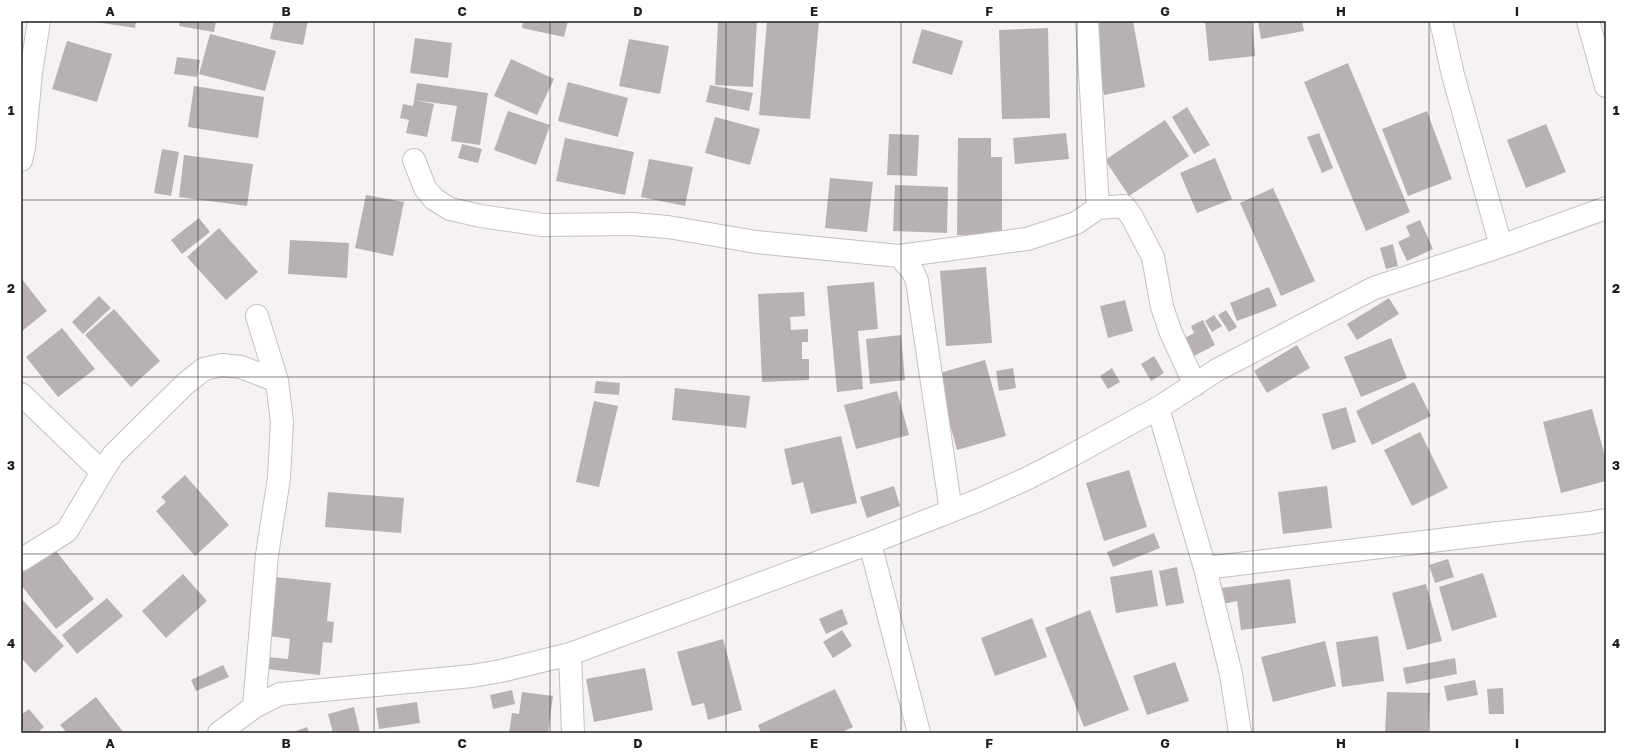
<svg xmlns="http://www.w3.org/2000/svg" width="1627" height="754" viewBox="0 0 1627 754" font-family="'Golos Text',sans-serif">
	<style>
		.building { fill: #b7b2b1 }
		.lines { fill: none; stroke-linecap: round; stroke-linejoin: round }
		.street-casing { stroke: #c5c1c0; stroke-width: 24 }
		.street { stroke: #fff; stroke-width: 22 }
		.grid { fill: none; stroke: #201e1e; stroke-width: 1; stroke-opacity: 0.55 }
		.neatline { fill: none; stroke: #201e1e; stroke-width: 1.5 }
		.grid-label { font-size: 13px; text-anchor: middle; font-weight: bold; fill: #201e1e }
	</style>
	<rect width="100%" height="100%" fill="#f6f2f1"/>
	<path class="building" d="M89 21H136L135 28Z
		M180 21H216L214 32 179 26Z
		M274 21H308L303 45 270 39Z
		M523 21H568L564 37 522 28Z
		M718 21H757L753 87 715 85Z
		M767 21H819L810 119 759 115Z
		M1111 21H1133L1145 87 1104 95 1090 25Z
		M1205 21H1252L1255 56 1209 61Z
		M1258 21H1302L1304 31 1261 39Z
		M1048 28 1050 118 1002 119 999 30Z
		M922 29 963 41 952 75 912 63Z
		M210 34 276 51 265 91 199 74Z
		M415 38 452 43 448 78 410 73Z
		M629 39 669 46 660 94 619 86Z
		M67 41 112 54 97 102 52 89Z
		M177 57 200 60 197 77 174 74Z
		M511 59 554 79 537 115 494 96Z
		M1348 63 1410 212 1366 231 1304 82Z
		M568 82 628 98 618 137 558 121Z
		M417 83 488 93 480 145 451 141 457 106 414 100Z
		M710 85 753 93 749 111 706 102Z
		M194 86 264 97 258 138 188 127Z
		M414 100 434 104 427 137 406 133 409 120 400 118 403 104 413 106Z
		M1187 107 1210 145 1194 154 1172 117Z
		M508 111 550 125 536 165 494 150Z
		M1427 111 1452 179 1408 196 1382 129Z
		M715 117 760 129 750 165 705 153Z
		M1165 120 1189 156 1129 196 1105 160Z
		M1546 124 1566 172 1526 188 1507 140Z
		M1066 133 1069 159 1015 164 1013 138Z
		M1319 133 1333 168 1322 173 1307 137Z
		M889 134 919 135 917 176 887 175Z
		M565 138 634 152 625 195 556 181Z
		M958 138H991V157H1002V235H957Z
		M462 144 482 149 478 163 458 158Z
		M162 149 179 152 171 196 154 193Z
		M184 155 253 164 247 206 179 197Z
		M1215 158 1232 199 1197 213 1180 173Z
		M649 159 693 167 685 206 641 197Z
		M830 178 873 182 867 232 825 228Z
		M895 185 948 187 947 233 893 231Z
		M1273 188 1315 281 1281 296 1240 203Z
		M366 195 404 202 393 256 355 248Z
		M199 218 210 232 182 254 171 240Z
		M1420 220 1433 249 1407 261 1398 242 1410 236 1406 226Z
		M219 228 258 272 226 300 187 257Z
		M290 240 349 243 347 278 288 274Z
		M1393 244 1398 266 1386 269 1380 248Z
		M986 267 992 343 946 346 940 271Z
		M21 278 47 311 21 332Z
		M874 282 878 329 858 331 863 389 837 392 827 286Z
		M1269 287 1277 306 1237 321 1230 303Z
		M804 292 805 316 790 317 791 330 808 329V342H802V359H809V380L762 382 758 294Z
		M99 296 111 308 83 334 72 322Z
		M1389 298 1399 314 1357 340 1347 324Z
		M1125 300 1133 331 1108 338 1100 306Z
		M114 309 160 361 131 387 85 335Z
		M1226 310 1237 327 1229 332 1218 315Z
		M1214 315 1222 326 1212 332 1205 321Z
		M1203 320 1215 345 1192 357 1183 339 1194 333 1191 326Z
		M62 328 95 369 58 397 26 357Z
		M901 335 905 380 870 384 866 339Z
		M1391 338 1407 378 1361 397 1344 357Z
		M1297 345 1310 368 1267 393 1254 371Z
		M1154 356 1164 373 1151 381 1141 364Z
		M985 360 1006 436 957 450 936 374Z
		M1013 368 1016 388 999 391 996 371Z
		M1112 368 1120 382 1108 389 1100 376Z
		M596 381 620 383 619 395 594 393Z
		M1414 382 1431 416 1372 445 1356 411Z
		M675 388 750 396 746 428 672 420Z
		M897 391 909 435 856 449 844 405Z
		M594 401 618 406 599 487 576 482Z
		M1346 407 1356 442 1332 450 1322 414Z
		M1592 409 1606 460V481L1561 493 1543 422Z
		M1420 432 1448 488 1412 506 1384 450Z
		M841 436 857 503 811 514 803 482 792 485 784 449Z
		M1129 470 1147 527 1104 541 1086 483Z
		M185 475 229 525 195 556 156 511 166 502 161 497Z
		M894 486 900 506 867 518 860 497Z
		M1327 486 1332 528 1283 534 1278 492Z
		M328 492 404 498 401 533 325 527Z
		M1154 533 1160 548 1113 567 1107 552Z
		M52 546 94 599 56 629 21 585V571Z
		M1448 559 1454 577 1435 583 1429 565Z
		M1177 567 1184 603 1166 606 1159 571Z
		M1152 570 1158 606 1116 613 1110 577Z
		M1483 573 1497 617 1452 631 1439 587Z
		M183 574 207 601 166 638 142 611Z
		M276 577 331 583 327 621 334 622 332 643 323 642 320 675 267 669 268 657 288 659 290 639 269 636Z
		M1290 579 1296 623 1241 630 1237 601 1223 604 1221 588Z
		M1426 584 1442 641 1407 650 1392 593Z
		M21 598 64 646 35 673 21 658Z
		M107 598 123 616 77 654 62 635Z
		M842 609 848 624 826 634 819 619Z
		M1090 610 1129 710 1084 727 1045 628Z
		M1032 618 1047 657 995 676 981 638Z
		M842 630 852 646 833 658 823 642Z
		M1378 636 1384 681 1342 687 1336 642Z
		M723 639 742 710 708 720 704 703 692 706 677 652Z
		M1325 641 1336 686 1273 702 1261 657Z
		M1455 658 1457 674 1406 684 1403 668Z
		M1175 662 1189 701 1147 715 1133 676Z
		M223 665 229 677 196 691 191 680Z
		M645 668 653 710 594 722 586 679Z
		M1475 680 1478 695 1447 701 1444 686Z
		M1503 688 1504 714H1489L1487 689Z
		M835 689 853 727 841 733H761L758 725Z
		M512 690 515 704 493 709 490 695Z
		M522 692 553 696 548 733H509L512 713 519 714Z
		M1387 692 1430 693 1428 733H1385Z
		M96 697 124 733H67L60 725Z
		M417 702 420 723 379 729 376 708Z
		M354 707 360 733H333L328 714Z
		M29 709 44 727 37 733H21V715Z
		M307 727 309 733H291Z"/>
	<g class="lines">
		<defs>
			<path id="street" d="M1087 21 1098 208
				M1441 21 1453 75 1501 246
				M1588 21 1606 86
				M21 160 24 148 31 72 39 21
				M414 160 425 188 434 199 450 209 481 216 542 225 632 224 668 227 756 242 899 256 1027 239 1076 223 1098 208 1124 206 1132 217 1153 257 1162 307 1171 333 1195 385
				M899 256 912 270 917 281 951 511
				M21 394 102 472
				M1158 408 1205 568 1231 674 1240 733
				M870 543 919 733
				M21 560 67 531 102 472 113 455 185 384 204 369 222 365 241 367 277 381
				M1205 568 1490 534 1590 523 1606 520
				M570 654 573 733
				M254 707 267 555 279 478 282 422 277 381 257 316
				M219 733 254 707 280 694 472 676 501 671 570 654 870 543 979 500 1026 479 1067 458 1158 408 1217 370 1374 288 1501 246 1606 208"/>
		</defs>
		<use href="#street" class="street-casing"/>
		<use href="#street" class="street"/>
	</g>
	<path class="grid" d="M198 21V733M374 21V733M550 21V733M726 21V733M901 21V733M1077 21V733M1253 21V733M1429 21V733M21 200H1606M21 377H1606M21 554H1606"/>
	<rect width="1627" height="754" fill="none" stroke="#ffffff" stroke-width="44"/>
	<rect x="22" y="22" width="1583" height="710" class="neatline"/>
	<g class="grid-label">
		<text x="110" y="16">A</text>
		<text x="286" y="16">B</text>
		<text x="462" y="16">C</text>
		<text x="638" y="16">D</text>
		<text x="814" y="16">E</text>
		<text x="989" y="16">F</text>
		<text x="1165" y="16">G</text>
		<text x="1341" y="16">H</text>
		<text x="1517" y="16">I</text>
		<text x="11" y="115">1</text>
		<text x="1616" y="115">1</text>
		<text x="11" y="293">2</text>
		<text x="1616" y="293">2</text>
		<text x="11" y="470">3</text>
		<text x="1616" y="470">3</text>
		<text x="11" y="648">4</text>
		<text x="1616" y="648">4</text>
		<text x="110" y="748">A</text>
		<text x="286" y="748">B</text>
		<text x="462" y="748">C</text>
		<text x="638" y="748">D</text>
		<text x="814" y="748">E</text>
		<text x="989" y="748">F</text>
		<text x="1165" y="748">G</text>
		<text x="1341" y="748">H</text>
		<text x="1517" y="748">I</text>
	</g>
</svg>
